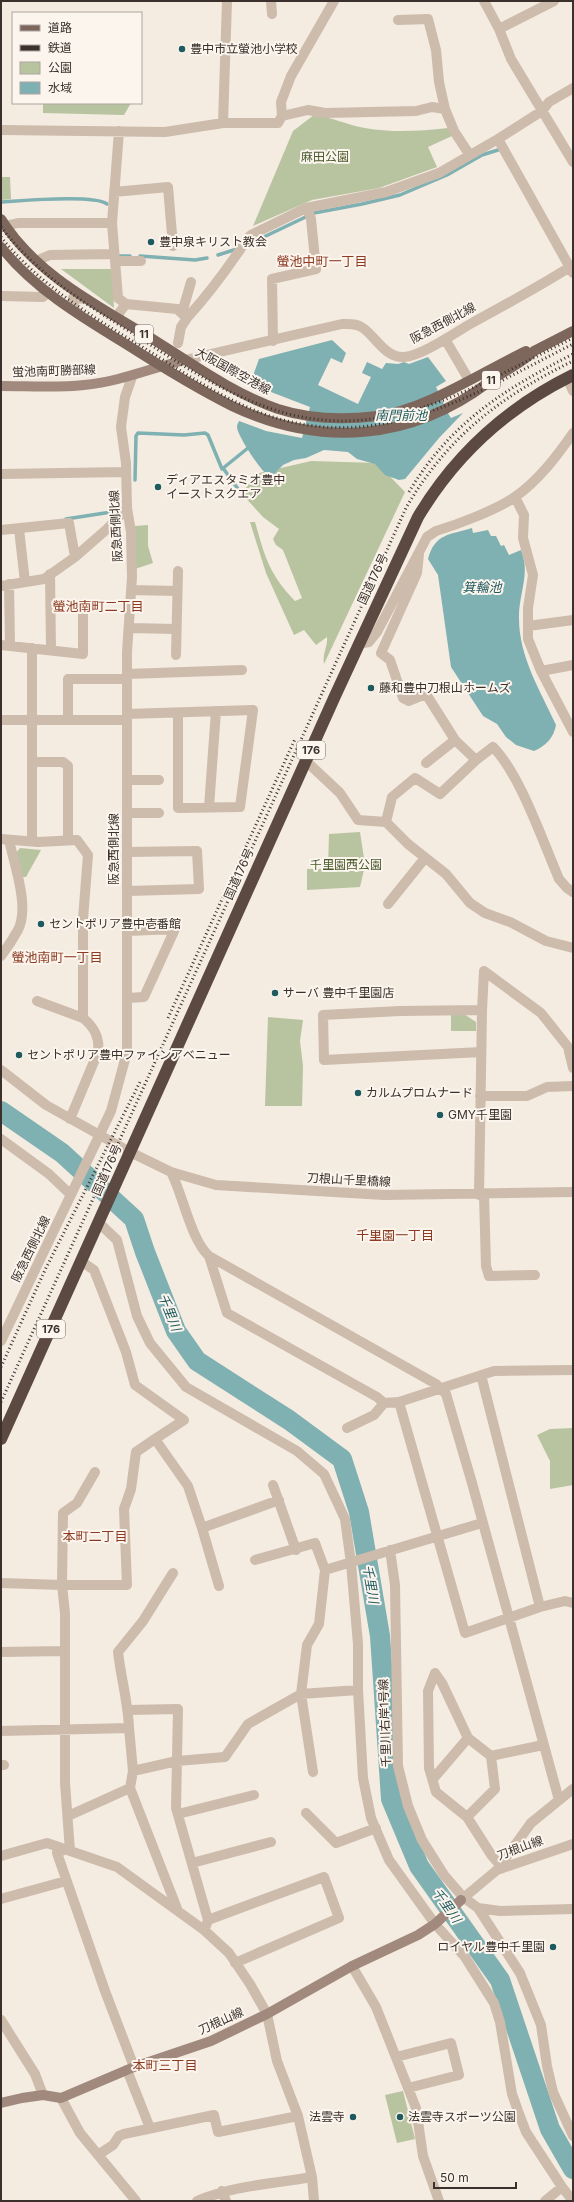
<svg xmlns="http://www.w3.org/2000/svg" width="574" height="2202" viewBox="0 0 574 2202" font-family="Inter,'Noto Sans JP',sans-serif">
	<style>
		.green { fill: #b8c4a0 }
		.water { fill: #7fb0b2 }
		.lines { fill: none; stroke-linecap: round; stroke-linejoin: round }
		.stream { stroke: #7fb0b2; stroke-width: 3.5 }
		.river { stroke: #7fb0b2; stroke-width: 20 }
		.street { stroke: #cdbbac; stroke-width: 10 }
		.secondary { stroke: #a18a7d; stroke-width: 10 }
		.primary { stroke: #7d675c; stroke-width: 10 }
		.highway { stroke: #5c4a42; stroke-width: 12 }
		.rail { stroke: #3b302b; stroke-width: 3; stroke-dasharray: 1 3; stroke-linecap: butt }
		.poi-dot { fill: #1f5a5e; stroke: #fbf5ee; stroke-width: 1.5 }
		.labels { text-anchor: middle; stroke-width: 4; stroke-linejoin: round; paint-order: stroke }
		.shield { fill: #fbf5ee; stroke: #756b66; stroke-width: 1 }
		.shield-label { font-size: 11px; font-weight: bold; fill: #3b302b }
		.poi-label { font-size: 12px; fill: #3b302b; stroke: #fbf5ee; text-anchor: start }
		.park-label { font-size: 12px; fill: #4a5a2e; stroke: #fbf5ee }
		.street-label { font-size: 12px; fill: #3b302b; stroke: #fbf5ee }
		.neighbourhood-label { font-size: 13px; fill: #8c3b22; stroke: #fbf5ee }
		.water-label { font-size: 13px; font-style: italic; fill: #1f5a5e; stroke: #fbf5ee }
	</style>
	<rect width="100%" height="100%" fill="#f4ebe1"/>
	<path class="green" d="M43 103H131L124 115 43 113Z
		M314 115C332 117 347 125 365 128 393 133 420 131 448 128L452 136 428 147 437 167 379 188 312 200 253 226 293 131Z
		M1 177H10L11 199 1 200Z
		M61 269H112L114 308Z
		M311 461 377 463 405 492 324 664C322 654 328 647 327 637L316 645 304 630 294 635 266 573 250 522H255C265 557 269 574 295 601L302 598 283 550 276 545 273 539 279 529 263 517 242 494 255 474Z
		M148 525V546L153 563 135 569V526Z
		M360 832 365 865 360 887 307 890V869H328L329 834Z
		M20 848 41 850 26 877H21L16 853Z
		M451 1014H464L476 1022V1031H451Z
		M268 1017 303 1020 300 1041 303 1066 302 1106H265Z
		M573 1428V1485L550 1489V1461L537 1435 550 1429Z
		M403 2091 415 2139 397 2143 385 2095Z"/>
	<path class="water" d="M332 340 346 353 342 363 331 358 318 385 358 404 371 377 362 373 367 362 382 369 386 363 398 364 404 362 409 364 428 357 446 381 436 387 449 415 451 418 463 413 439 438 405 479 399 480 385 475 375 464 357 459 348 452 324 450 306 458 294 460 283 465 273 475 269 476C262 473 237 435 237 427 237 425 238 423 239 421L266 431 302 438 310 407 250 384 259 359Z
		M472 528 473 533 488 530 491 536H496L501 546 504 545 509 555 521 550C531 574 518 595 519 619 519 657 541 692 556 725 554 737 546 746 534 751L516 745 506 737 497 724 483 716 451 667 438 575 428 559C435 533 450 535 472 528Z"/>
	<g class="lines">
		<path class="stream" d="M1 202C20 201 94 194 107 204
			M247 245 314 213 362 204 400 195 447 175 482 155 498 150
			M218 255 237 249
			M118 256H130
			M140 256 195 260 207 258
			M223 468 238 489
			M135 480 136 436 138 433 184 435 205 433 208 435 222 469 248 448
			M66 519 118 511"/>
		<path class="river" d="M1 1111 62 1153 134 1219 145 1252 176 1331 197 1361 289 1420 342 1459 359 1512 380 1636 391 1799 419 1866 500 1980 550 2129 573 2169"/>
		<path class="street" d="M271 1 272 14
			M484 1 499 29 511 59 573 162
			M398 20 428 19 436 50 439 82 445 109
			M499 29 554 1
			M282 116 281 102 291 76 334 1
			M223 123 227 1
			M1 130 165 132 223 123H278L282 116 308 110 325 113 416 111 432 107 445 109 454 131 469 154
			M498 139 573 273
			M114 192 168 187 173 246
			M5 226 18 223H112
			M36 261 50 255 114 254
			M115 261H141
			M1 296 43 297 48 292
			M126 304 177 309 187 318C205 298 222 276 237 254 243 247 243 241 251 235L306 208 386 192 439 173 498 139 542 111 549 102 573 88
			M182 313 191 282
			M80 315 74 309 73 298 87 299
			M119 318V313L126 304 118 298 112 223 119 131
			M445 339 469 380
			M273 341 272 279 316 269 311 219 307 208
			M178 343 181 327 187 318
			M185 360 342 324C350 324 357 323 363 328 376 337 385 358 404 357 422 356 456 332 472 323 506 304 541 286 573 265
			M567 378 573 391
			M1 474 126 472
			M515 497 524 515 523 538 533 575 528 608V639L541 671 573 732
			M19 529 25 582
			M1 530 69 523 75 557
			M419 554 417 573 381 653 390 660 403 698 409 701 426 694 455 740 476 760 493 747C520 774 543 842 559 879L567 888 573 892
			M50 574 51 650
			M9 584 10 644
			M1 586 44 579 75 557 107 529 127 508
			M131 590 177 591
			M528 626 573 620
			M129 628 176 629
			M358 644 369 642 377 632 427 537 436 531C459 524 496 510 515 497 539 480 557 456 573 433
			M1 645 83 654V611
			M32 648V841
			M176 655 178 571
			M541 671 573 665
			M127 674 242 670
			M127 714 253 710 240 807 178 808V713
			M1 720H127
			M68 720V679H127
			M306 761 340 793 358 820 386 822 408 844 446 874 470 903 485 913 510 922 546 941 573 948
			M32 762H63L68 766V839
			M426 763 455 740
			M127 780H159
			M209 807 216 711
			M127 813H159
			M386 822 392 797 415 778 440 794 476 760
			M1 839 38 842 77 840 88 855 83 919V1018C94 1027 100 1037 98 1052L70 1119
			M127 852 197 851 199 889 127 891
			M388 904 425 858
			M127 931 175 929 144 997 127 998
			M1 956C7 948 13 939 18 930 30 907 14 864 9 840
			M37 1001 83 1018
			M481 1052 324 1060 323 1015 400 1011 482 1010
			M1 1070 46 1105 130 1152 171 1172 216 1185 384 1195 573 1192
			M480 1096H527L547 1087 573 1086
			M1 1139 49 1174 71 1195
			M171 1172C183 1195 191 1240 209 1256L436 1384 446 1394 472 1483 559 1800
			M479 1195 482 1010 484 971 541 1013 568 1047 573 1068
			M484 1195 486 1266 489 1276 535 1275
			M99 1223 117 1240 137 1316 150 1343 186 1387 297 1451 324 1474 345 1519 351 1563 358 1644V1690L363 1778 371 1818 389 1860 435 1924 465 1957 494 2003 500 2022 512 2094 518 2111 526 2132 562 2187
			M209 1256 227 1313 377 1397 384 1403 399 1402 465 1633 540 1607 481 1375
			M81 1261 94 1270 126 1352 135 1385 184 1420 155 1439 188 1486 202 1528
			M1 1341 111 1111 127 1052V652L132 577 131 532 127 508 126 463 121 427 125 397 132 377
			M399 1402 494 1371 573 1370
			M347 1428 374 1415 384 1403
			M95 1472 77 1503 63 1513 62 1585H127L124 1509 131 1489 136 1452 155 1439
			M273 1485 296 1550
			M390 1550 395 1585 398 1766 408 1806 422 1840 444 1875 463 1897 478 1908 520 1973 541 2025 547 2066 553 2092 573 2136
			M255 1560 315 1543 325 1570
			M1 1583 62 1585 65 1613V1783L70 1851
			M219 1586 202 1528 279 1500
			M540 1607 565 1601 573 1603
			M1 1652 65 1651
			M128 1710 178 1709 176 1808 208 1920 206 1926
			M129 1728C128 1702 121 1678 118 1652L143 1621 173 1573
			M1 1731 129 1728 133 1771 130 1788 178 1911
			M1 1765H4
			M133 1771 177 1761 225 1757 248 1724 301 1694 358 1690
			M313 1772 301 1694 307 1645 319 1624 325 1570 482 1523
			M433 1779 468 1738
			M306 1813 336 1843 376 1828
			M178 1814 254 1795
			M68 1816 130 1788
			M467 1817 495 1789 491 1756
			M66 1849 57 1853 105 1991 134 2067
			M1 1856 47 1843 117 1867 204 1930 229 1953 250 1984 267 2014 277 2061 298 2116 312 2177
			M192 1863 271 1842
			M500 1865 492 1856 467 1817 436 1792 429 1768 428 1691 435 1673 442 1683 468 1738 491 1756 543 1745
			M497 1870 531 1823 573 1789
			M1 1899 66 1881
			M461 1900 497 1870 573 1844
			M478 1908 500 1911 573 1909
			M208 1920 324 1877 339 1918 235 1963
			M352 1966 376 2007 416 2108 423 2156 439 2201
			M1 2020 35 2074 43 2095
			M396 2057 451 2043 459 2075 408 2088
			M127 2070 150 2128
			M61 2098 80 2133 136 2201
			M98 2155 113 2145 119 2136 124 2134 214 2115 218 2132 298 2116
			M222 2191 226 2201
			M197 2201C234 2185 273 2184 312 2177L314 2201
			M545 2201 562 2187 573 2201"/>
		<path class="secondary" d="M1 386C28 386 57 388 84 385 119 382 151 368 185 360
			M1 2103 22 2098 43 2095 61 2098 134 2067 211 2041 267 2014 352 1966 418 1935 435 1924 461 1900"/>
		<path class="primary" d="M1 219C37 277 103 308 159 343 197 367 235 394 278 409 309 419 344 420 377 416 425 410 482 372 526 351
			M1 247C34 289 83 318 129 346 162 367 196 388 232 406 320 448 411 441 489 382 501 373 526 361 534 351L573 331"/>
		<path class="highway" d="M1 1439 335 696 418 517C455 455 508 407 573 375"/>
		<path class="rail" d="M1 227C38 276 89 306 140 338 180 364 221 391 266 407 381 449 473 387 573 338
			M1 237C39 285 93 317 144 348 183 372 221 398 264 414 380 455 472 395 573 344
			M409 492C450 423 503 390 573 354
			M168 1018 295 739
			M1 1367 45 1270 140 1082
			M1 1402 406 508C447 437 501 396 573 361"/>
	</g>
	<g class="poi-dot">
		<circle cx="182" cy="49" r="4"/>
		<circle cx="151" cy="242" r="4"/>
		<circle cx="158" cy="487" r="4"/>
		<circle cx="371" cy="688" r="4"/>
		<circle cx="41" cy="924" r="4"/>
		<circle cx="275" cy="993" r="4"/>
		<circle cx="19" cy="1055" r="4"/>
		<circle cx="358" cy="1093" r="4"/>
		<circle cx="440" cy="1115" r="4"/>
		<circle cx="553" cy="1947" r="4"/>
		<circle cx="353" cy="2117" r="4"/>
		<circle cx="400" cy="2117" r="4"/>
	</g>
	<g class="labels">
		<g class="shield">
			<rect x="135" y="325" width="18" height="18" rx="3"/>
			<rect x="482" y="371" width="18" height="18" rx="3"/>
			<rect x="297" y="741" width="28" height="18" rx="3"/>
			<rect x="37" y="1320" width="28" height="18" rx="3"/>
		</g>
		<g class="shield-label">
			<text x="144" y="338">11</text>
			<text x="491" y="384">11</text>
			<text x="311" y="754">176</text>
			<text x="51" y="1333">176</text>
		</g>
		<g class="poi-label">
			<text x="190" y="53">豊中市立螢池小学校</text>
			<text x="159" y="246">豊中泉キリスト教会</text>
			<text x="166" y="484">ディアエスタミオ豊中<tspan x="166" dy="14">イーストスクエア</tspan></text>
			<text x="379" y="692">藤和豊中刀根山ホームズ</text>
			<text x="49" y="928">セントポリア豊中壱番館</text>
			<text x="283" y="997">サーバ 豊中千里園店</text>
			<text x="27" y="1059">セントポリア豊中ファインアベニュー</text>
			<text x="366" y="1097">カルムプロムナード</text>
			<text x="448" y="1119">GMY千里園</text>
			<text x="545" y="1951" text-anchor="end">ロイヤル豊中千里園</text>
			<text x="345" y="2121" text-anchor="end">法雲寺</text>
			<text x="408" y="2121">法雲寺スポーツ公園</text>
		</g>
		<g class="park-label">
			<text x="325" y="161">麻田公園</text>
			<text x="346" y="869">千里園西公園</text>
		</g>
		<g class="street-label">
			<text transform="translate(443 323) rotate(-28)" y="4">阪急西側北線</text>
			<text transform="translate(54 371) rotate(-2)" y="4">蛍池南町勝部線</text>
			<text transform="translate(233 371) rotate(29)" y="4">大阪国際空港線</text>
			<text transform="translate(116 526) rotate(-93)" y="4">阪急西側北線</text>
			<text transform="translate(373 579) rotate(-65)" y="4">国道176号</text>
			<text transform="translate(114 849) rotate(-90)" y="4">阪急西側北線</text>
			<text transform="translate(239 874) rotate(-66)" y="4">国道176号</text>
			<text transform="translate(107 1170) rotate(-66)" y="4">国道176号</text>
			<text transform="translate(349 1180) rotate(3)" y="4">刀根山千里橋線</text>
			<text transform="translate(31 1249) rotate(-64)" y="4">阪急西側北線</text>
			<text transform="translate(385 1723) rotate(-92)" y="4">千里川右岸1号線</text>
			<text transform="translate(520 1848) rotate(-20)" y="4">刀根山線</text>
			<text transform="translate(221 2021) rotate(-24)" y="4">刀根山線</text>
		</g>
		<g class="neighbourhood-label">
			<text x="322" y="266">螢池中町一丁目</text>
			<text x="98" y="611">螢池南町二丁目</text>
			<text x="57" y="962">螢池南町一丁目</text>
			<text x="395" y="1240">千里園一丁目</text>
			<text x="95" y="1541">本町二丁目</text>
			<text x="165" y="2070">本町三丁目</text>
		</g>
		<g class="water-label">
			<text x="401" y="420">南門前池</text>
			<text x="482" y="592">箕輪池</text>
			<text transform="translate(170 1312) rotate(68)" y="5">千里川</text>
			<text transform="translate(371 1584) rotate(80)" y="5">千里川</text>
			<text transform="translate(447 1905) rotate(55)" y="5">千里川</text>
		</g>
	</g>
	<rect width="574" height="2202" fill="none" stroke="#3b302b" stroke-width="4"/>
	<rect x="12" y="12" width="130" height="92" fill="#fbf5ee" stroke="#aea6a0"/>
	<rect x="20" y="25" width="20" height="6" fill="#7d675c" stroke="#aea6a0"/>
	<text x="48" y="32" font-size="12" fill="#3b302b">道路</text>
	<rect x="20" y="45" width="20" height="6" fill="#3b302b" stroke="#aea6a0"/>
	<text x="48" y="52" font-size="12" fill="#3b302b">鉄道</text>
	<rect x="20" y="62" width="20" height="12" fill="#b8c4a0" stroke="#aea6a0"/>
	<text x="48" y="72" font-size="12" fill="#3b302b">公園</text>
	<rect x="20" y="82" width="20" height="12" fill="#7fb0b2" stroke="#aea6a0"/>
	<text x="48" y="92" font-size="12" fill="#3b302b">水域</text>
	<path d="M434 2182v6h82v-6" fill="none" stroke="#3b302b" stroke-width="2"/>
	<text x="440" y="2182" font-size="12" fill="#3b302b" stroke="#fbf5ee" stroke-width="3" paint-order="stroke">50 m</text>
</svg>
